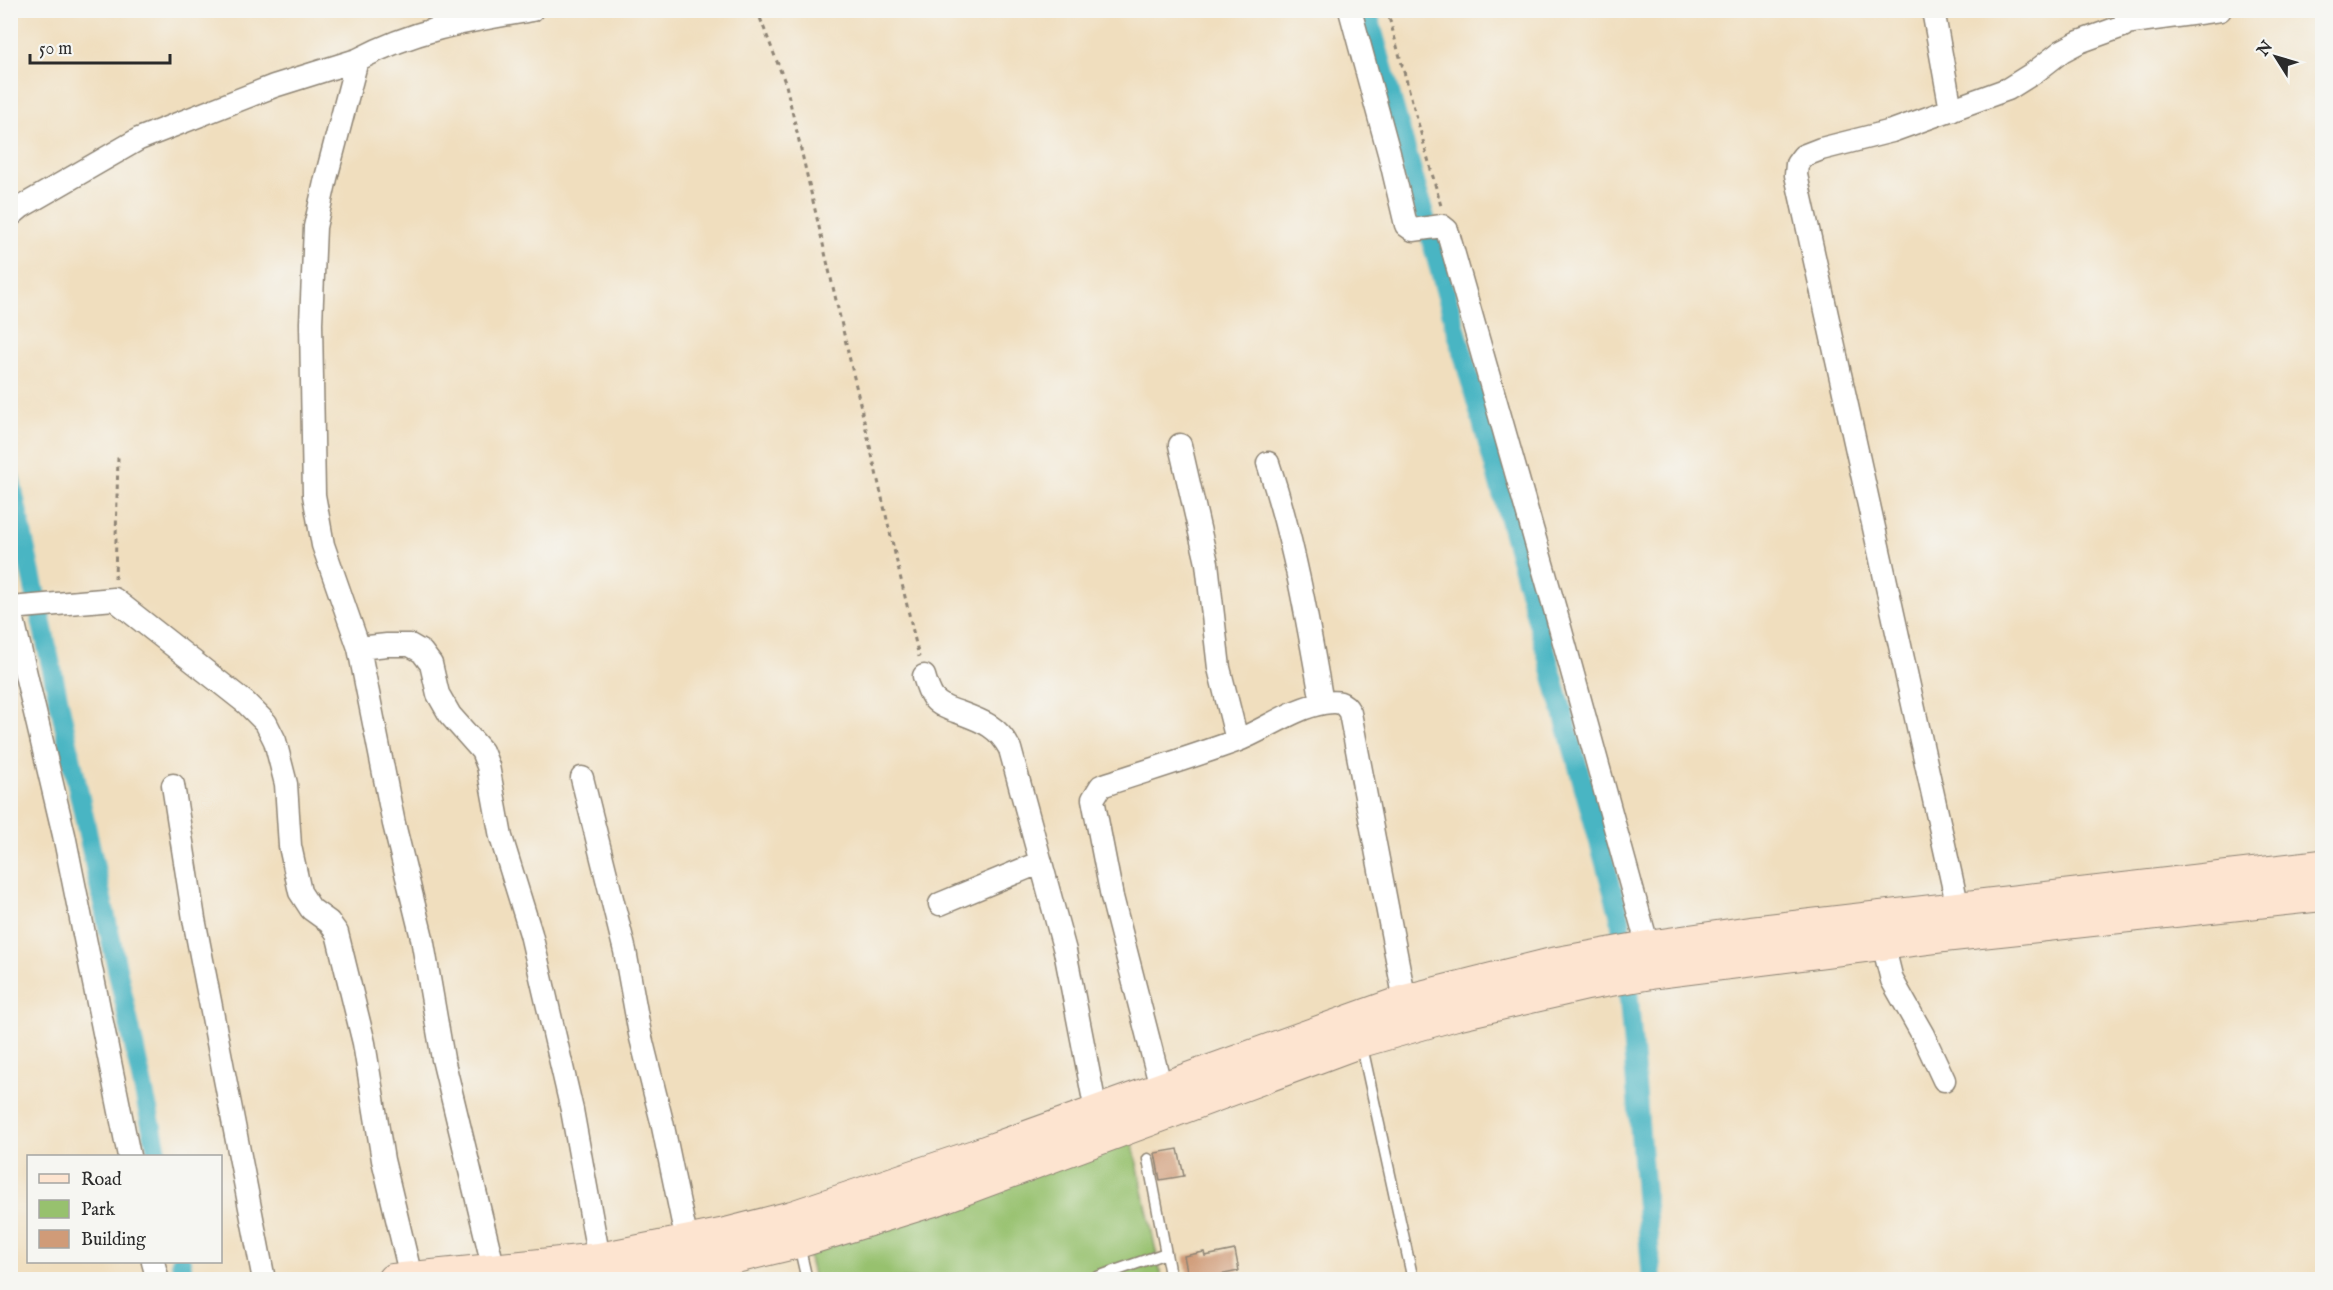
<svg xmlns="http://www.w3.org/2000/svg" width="2333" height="1290" viewBox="0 0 2333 1290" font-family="'IM FELL English',serif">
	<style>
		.green { fill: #97c16e; stroke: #61764c; stroke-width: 1.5 }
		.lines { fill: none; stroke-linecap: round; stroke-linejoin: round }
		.canal { stroke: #48b5c3; stroke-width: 20 }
		.building { fill: #d09b78 }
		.lane-casing { stroke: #8e8474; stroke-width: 13 }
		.street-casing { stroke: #8e8474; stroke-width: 25 }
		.secondary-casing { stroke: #8e8474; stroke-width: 34 }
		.path { stroke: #8e8474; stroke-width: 3; stroke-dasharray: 4.5 4.5; stroke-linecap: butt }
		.lane { stroke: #fff; stroke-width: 10 }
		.street { stroke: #fff; stroke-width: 22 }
		.secondary { stroke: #fde4d0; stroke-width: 32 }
	</style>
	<rect width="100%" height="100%" fill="#f6f6f2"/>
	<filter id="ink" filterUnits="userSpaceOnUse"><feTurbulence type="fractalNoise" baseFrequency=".0167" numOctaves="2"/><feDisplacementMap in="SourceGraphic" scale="12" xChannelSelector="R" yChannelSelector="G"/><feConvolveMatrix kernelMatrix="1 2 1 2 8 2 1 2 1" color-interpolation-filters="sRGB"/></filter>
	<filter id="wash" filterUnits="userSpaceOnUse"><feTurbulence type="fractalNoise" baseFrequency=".008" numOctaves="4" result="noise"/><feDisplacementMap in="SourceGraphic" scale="24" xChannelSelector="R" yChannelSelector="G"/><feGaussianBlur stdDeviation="1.35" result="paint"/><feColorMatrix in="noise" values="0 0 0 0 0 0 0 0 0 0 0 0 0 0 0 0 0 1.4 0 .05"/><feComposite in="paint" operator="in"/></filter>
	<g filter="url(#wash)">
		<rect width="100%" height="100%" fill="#f0debe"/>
		<path class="green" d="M1132 1140 1162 1279H814L808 1254Z"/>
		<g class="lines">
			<path class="canal" d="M1367 10 1620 917 1628 988 1652 1280
				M10 477 158 1156
				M181 1262 184 1280"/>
		</g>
		<g id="blocks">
			<path class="building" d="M1178 1149 1184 1176 1160 1180 1155 1153Z
				M1235 1250 1239 1271 1209 1277V1280H1189L1184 1256 1204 1252 1205 1256Z"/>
		</g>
	</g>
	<g filter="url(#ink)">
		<use href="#blocks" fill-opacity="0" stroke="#8e8474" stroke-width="1.5"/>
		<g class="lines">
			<defs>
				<path id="lane" d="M1361 1042 1413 1280
					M1148 1159 1171 1280
					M799 1245 807 1280
					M1089 1280 1166 1253"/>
				<path id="street" d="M1350 10 1389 153 1406 225 1413 230 1442 226 1447 230 1556 613 1648 947
					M1933 10 1951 110
					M2125 23 2220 10
					M10 216 21 207 139 139 274 86 357 60
					M1180 445 1207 563 1219 668 1237 740
					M1268 463C1294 541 1308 622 1322 703
					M10 607 64 835 129 1156
					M11 608 114 599 246 703 266 723 275 741 286 784 290 846 300 892 311 909 329 922 337 933 364 1043 383 1160 411 1277
					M359 648 387 645H410L422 652 431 664 438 694 450 715 482 751 488 766 501 837 531 934 572 1110 599 1259
					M924 676C926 683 929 692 933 698 940 706 949 709 958 712 982 721 998 726 1010 749L1065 951 1096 1111
					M582 778 625 951 640 1034 662 1122 687 1242
					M173 785 194 919 264 1280
					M940 904 1041 862
					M1958 908 1796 175 1797 164 1803 156 1821 149 1892 131 2008 89 2035 72 2062 51 2079 42 2123 26 2127 20 2124 10
					M1883 944 1892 980 1923 1035 1944 1080
					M1161 1088 1112 897 1093 799 1101 786C1146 771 1192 757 1236 741 1265 730 1293 708 1324 703 1337 701 1344 701 1350 713L1405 1001
					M153 1262 158 1280
					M494 1270 443 1059 422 938 394 824 359 648 323 545 314 495 311 323 315 227 326 178 357 60C416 29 468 21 532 10"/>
				<path id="secondary" d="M393 1280 599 1259 726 1234 792 1217 974 1156 1405 1001 1552 964 1648 947 1751 932 2322 866
					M627 1280 719 1261 798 1242 937 1199 1361 1041 1456 1014 1587 984 1651 973 1945 936 2322 895"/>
			</defs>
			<use href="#lane" class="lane-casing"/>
			<use href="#street" class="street-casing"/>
			<use href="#secondary" class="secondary-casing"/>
			<path class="path" d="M757 10 786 85 919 657
				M1387 10 1441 206
				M115 579 118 457"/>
			<use href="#lane" class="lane"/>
			<use href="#street" class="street"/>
			<use href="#secondary" class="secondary"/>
		</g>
	</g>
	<rect width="2333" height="1290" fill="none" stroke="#f6f6f2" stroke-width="36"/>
	<rect x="27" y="1155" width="195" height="108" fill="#f6f6f2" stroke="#a5a5a2" stroke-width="1.5"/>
	<rect x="39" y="1174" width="30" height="9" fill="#fde4d0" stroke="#a5a5a2" stroke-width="1.5"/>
	<text x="81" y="1185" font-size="18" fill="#2b2b2b">Road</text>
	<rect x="39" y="1200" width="30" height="18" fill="#97c16e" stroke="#a5a5a2" stroke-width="1.5"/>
	<text x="81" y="1215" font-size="18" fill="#2b2b2b">Park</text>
	<rect x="39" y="1230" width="30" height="18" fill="#d09b78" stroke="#a5a5a2" stroke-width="1.5"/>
	<text x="81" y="1245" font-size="18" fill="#2b2b2b">Building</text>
	<g transform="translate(2276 57) rotate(307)" stroke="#f6f6f2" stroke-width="4.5" paint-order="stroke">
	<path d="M0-4.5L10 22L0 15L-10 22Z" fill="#2b2b2b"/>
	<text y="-9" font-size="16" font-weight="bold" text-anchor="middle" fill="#2b2b2b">N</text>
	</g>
	<path d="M30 54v9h140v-9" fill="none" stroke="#2b2b2b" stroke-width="3"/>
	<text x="39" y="54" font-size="18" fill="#2b2b2b" stroke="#f6f6f2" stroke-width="4.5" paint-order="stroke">50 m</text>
</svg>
